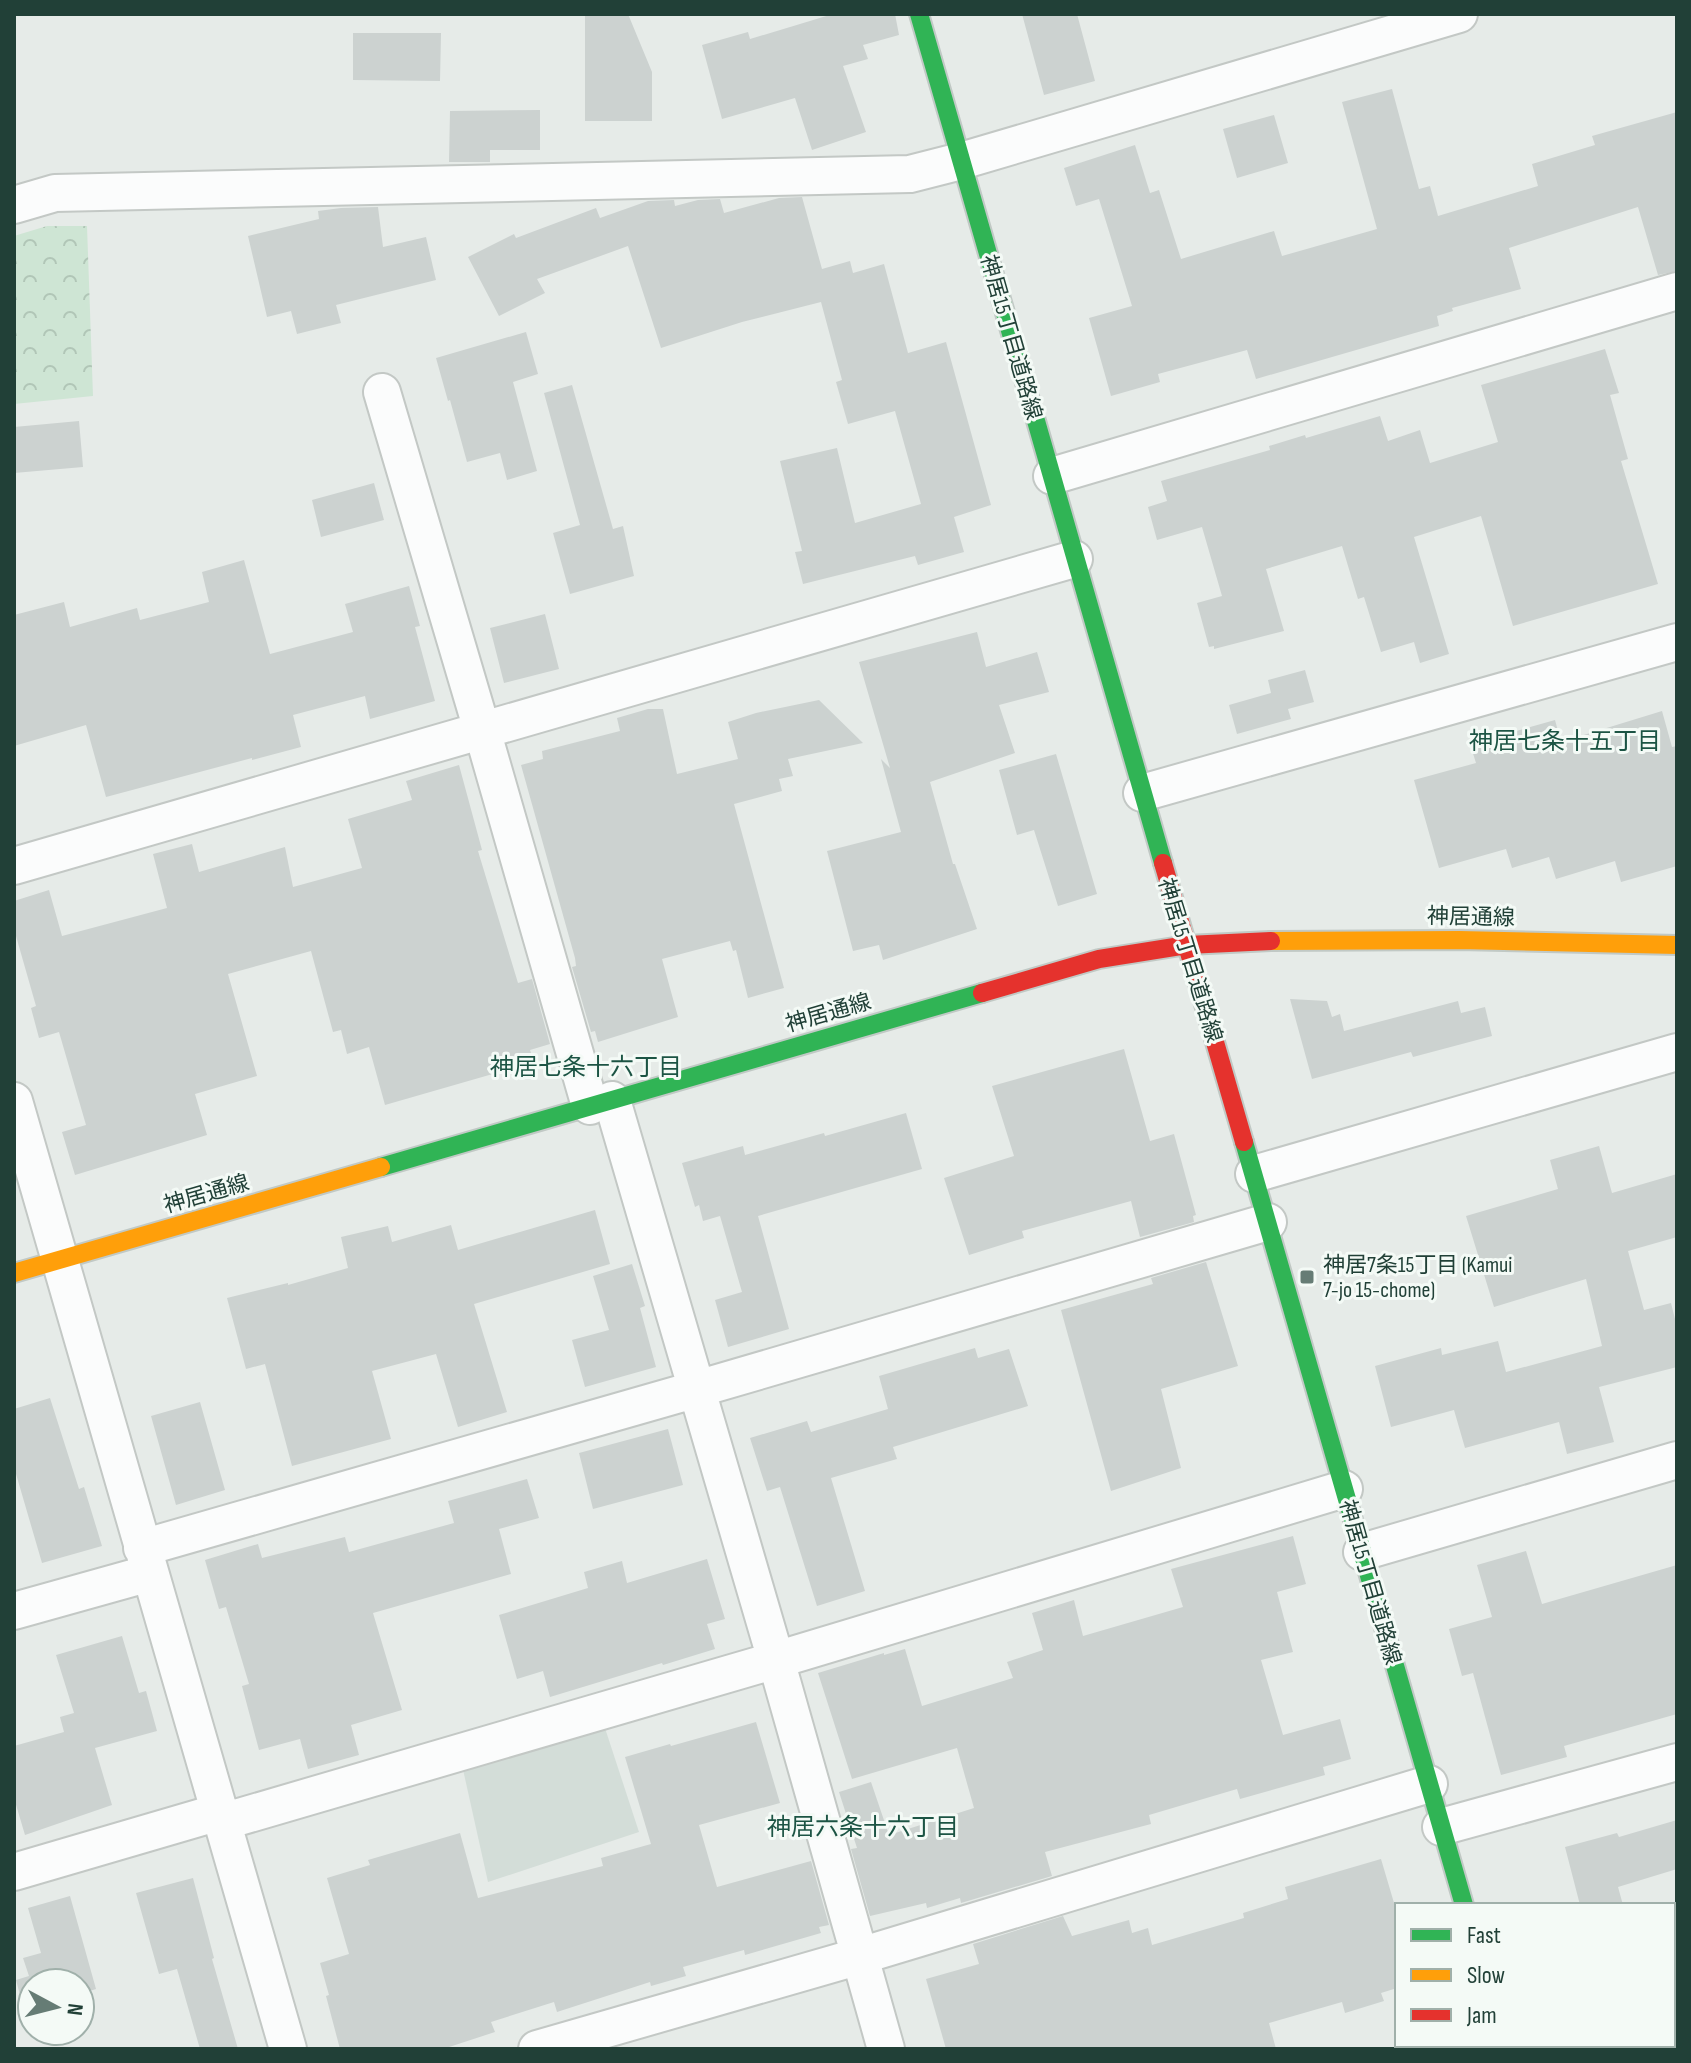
<svg xmlns="http://www.w3.org/2000/svg" width="1691" height="2063" viewBox="0 0 1691 2063" font-family="'Sofia Sans Condensed','Noto Sans JP',sans-serif">
	<style>
		.built { fill: #d3ddd8 }
		.park { fill: url(#park-crowns) }
		.building { fill: #ccd2d0 }
		.lines { fill: none; stroke-linecap: round; stroke-linejoin: round }
		.street-casing { stroke: #c3c8c5; stroke-width: 40 }
		.fast-casing { stroke: #c1c9c5; stroke-width: 22 }
		.slow-casing { stroke: #c1c9c5; stroke-width: 22 }
		.jam-casing { stroke: #c1c9c5; stroke-width: 22 }
		.street { stroke: #fbfcfc; stroke-width: 36 }
		.fast { stroke: #30b455; stroke-width: 18 }
		.slow { stroke: #ff9f0a; stroke-width: 18 }
		.jam { stroke: #e5322d; stroke-width: 18 }
		.poi-dot { fill: #667c75; stroke: #f4faf6; stroke-width: 3 }
		.labels { text-anchor: middle; stroke-width: 6; stroke-linejoin: round; paint-order: stroke }
		.street-label { font-size: 22px; fill: #214037; stroke: #f4faf6 }
		.poi-label { font-size: 22px; fill: #214037; stroke: #f4faf6; text-anchor: start }
		.neighbourhood-label { font-size: 24px; fill: #1c5444; stroke: #f4faf6 }
	</style>
	<defs>
		<pattern id="park-crowns" width="20" height="18" patternUnits="userSpaceOnUse" patternTransform="scale(2)"><rect width="20" height="18" fill="#cee5d4"/><path d="M2 6a3 3 0 1 1 6 0M12 15a3 3 0 1 1 6 0" fill="none" stroke="#b1c6b7"/></pattern>
	</defs>
	<rect width="100%" height="100%" fill="#e6ebe8"/>
	<path class="built" d="M603 1722 639 1832 488 1882 462 1765Z"/>
	<path class="park" d="M47 226H87L93 396 14 404V236Z"/>
	<path class="building" d="M585 14H628L652 72V121H585Z
		M833 14H895L899 35 863 45 868 59 843 66 866 132 812 150 795 98 722 119 702 45 748 32 750 39Z
		M1022 14H1077L1095 81 1044 95Z
		M353 33H441L440 81 353 80Z
		M1392 89 1419 189 1430 186 1438 216 1538 186 1532 164 1595 145 1592 136 1677 112V271L1658 275 1638 207 1509 248 1521 289 1452 308 1453 311 1437 316 1439 326 1256 379 1247 350 1158 374 1160 382 1111 396 1089 318 1132 306 1099 199 1076 206 1064 168 1135 145 1150 193 1159 190 1181 259 1274 231 1282 256 1377 229 1342 102Z
		M540 110V150H490V162H449L450 111Z
		M1274 115 1288 163 1237 178 1223 129Z
		M802 197 822 269 850 261 853 273 884 264 908 353 946 342 991 505 954 517 964 552 918 565 915 556 803 584 795 552 802 551 780 461 837 448 855 523 921 504 895 411 848 424 836 382 842 380 821 302 742 322 661 348 628 246 537 279 545 293 499 316 468 257 514 234 516 238 596 208 600 218 648 201 674 200 675 206 698 200 720 199 724 213 779 198Z
		M378 207 383 247 426 237 436 280 336 305 341 323 297 334 291 311 267 317 248 236 319 219 318 211 341 208Z
		M526 332 538 374 513 382 537 471 507 480 500 453 467 462 450 400 448 401 436 358Z
		M1605 349 1619 393 1610 395 1628 459 1621 461 1658 584 1513 626 1481 516 1414 537 1449 654 1420 663 1414 642 1381 652 1364 597 1358 599 1342 546 1266 569 1284 631 1214 649V646L1209 647 1197 603 1222 596 1202 527 1157 540 1148 507 1167 501 1161 481 1270 450 1269 446 1305 435 1306 438 1380 416 1388 441 1420 430 1430 463 1498 442 1481 385Z
		M572 385 613 529 623 526 634 576 570 594 553 533 580 525 544 393Z
		M79 421 83 467 14 473V427Z
		M374 483 384 520 321 537 312 500Z
		M244 560 270 654 353 632 345 604 409 586 420 626 415 627 435 701 370 719 365 696 293 715 301 747 252 760V758L106 797 86 725 14 746V615L64 602 70 627 137 608 140 620 209 602 202 572Z
		M545 614 559 669 504 683 490 628Z
		M977 632 986 667 1037 652 1049 692 999 705 1015 753 930 782 953 864H955L977 929 883 960 879 945 853 951 827 851 901 832 881 759 890 768 859 662Z
		M1305 670 1314 702 1288 709 1291 719 1237 734 1229 705 1271 693 1268 680Z
		M819 700 863 743 788 759 793 776 779 779 782 791 734 804 784 988 748 998 736 950 733 951 730 941 662 959 678 1017 598 1042 595 1031 591 1032 572 967 576 966 575 958 521 765 543 759 542 751 620 731 617 718 648 709H663L677 774 738 759 728 722 756 713Z
		M1662 711 1672 747 1677 746V866L1621 882 1615 861 1556 879 1549 857 1512 868 1506 849 1439 868 1414 780 1476 763 1470 744 1555 720 1561 742Z
		M1056 754 1097 894 1058 906 1034 830 1017 835 999 770Z
		M459 765 482 850 478 851 518 983 532 979 550 1044 530 1050 534 1062 385 1105 369 1047 347 1054 341 1030 333 1032 311 951 228 974 257 1076 195 1094 207 1135 75 1175 62 1132 86 1125 59 1032 39 1038 31 1008 36 1006 14 929V901L49 890 62 936 167 908 153 854 192 844 199 872 285 847 293 887 362 868 348 819 412 800 406 781Z
		M1290 999 1327 1001 1332 1017 1340 1014 1344 1031 1458 1001 1461 1013 1485 1007 1492 1036 1413 1057 1411 1052 1312 1079Z
		M1124 1049 1150 1141 1174 1134 1196 1215 1193 1216 1194 1222 1140 1237 1131 1201 1022 1231 1024 1238 969 1255 944 1178 1014 1156 992 1086Z
		M906 1113 922 1169 758 1216 789 1329 728 1347 715 1300 742 1292 720 1216 703 1221 699 1205 695 1207 682 1163 743 1146 745 1155 824 1133 825 1136Z
		M1599 1146 1612 1193 1677 1174V1237L1628 1251 1644 1310 1671 1303 1677 1327V1367L1599 1387 1614 1442 1567 1454 1559 1422 1465 1448 1454 1410 1391 1427 1375 1366 1441 1348 1442 1355 1498 1341 1506 1372 1602 1346 1586 1279 1494 1307 1466 1216 1558 1189 1550 1160Z
		M595 1210 610 1264 474 1304 507 1412 458 1427 436 1354 372 1371 391 1439 292 1466 265 1364 246 1369 227 1298 288 1283V1285L348 1268 341 1237 388 1226 392 1242 451 1225 458 1250Z
		M1206 1262 1238 1366 1161 1389 1181 1468 1111 1491 1061 1310 1153 1284 1151 1278Z
		M632 1264 645 1306 640 1308 656 1367 585 1387 572 1340 609 1330 593 1276Z
		M975 1348 978 1358 1009 1349 1028 1406 893 1447 897 1459 831 1478 865 1591 817 1606 780 1487 767 1491 750 1438 807 1421 811 1432 888 1409 879 1376Z
		M50 1398 79 1489 84 1487 102 1546 42 1563 14 1467V1409Z
		M200 1402 225 1490 176 1505 151 1416Z
		M668 1429 683 1485 593 1509 579 1453Z
		M527 1479 539 1518 499 1529 511 1574 373 1613 402 1710 351 1725 359 1755 308 1769 300 1739 259 1750 242 1686 249 1684 226 1607 219 1609 205 1560 258 1544 262 1558 345 1537 349 1552 454 1523 448 1501Z
		M1293 1536 1306 1584 1277 1592 1293 1652 1261 1660 1283 1735 1340 1719 1351 1759 1323 1767 1325 1775 1240 1799 1237 1789 1149 1815 1151 1824 1045 1852 1052 1876 961 1903 960 1898 927 1908 926 1903 870 1916 851 1849 857 1848 839 1792 871 1782 889 1835 974 1808 957 1748 852 1779 818 1673 884 1653V1655L905 1649 922 1706 1013 1678 1007 1662 1043 1650 1032 1613 1074 1600 1083 1636 1183 1607 1171 1569Z
		M1526 1551 1542 1604 1677 1565V1714L1564 1746 1567 1757 1501 1775 1473 1673 1462 1676 1449 1629 1492 1617 1477 1565Z
		M707 1559 725 1619 707 1624 715 1649 663 1665 662 1663 550 1697 543 1671 517 1679 499 1615 588 1588 584 1572 622 1561 627 1583Z
		M122 1636 139 1693 146 1691 157 1731 95 1748 112 1805 25 1835 14 1798V1746L64 1732 60 1717 74 1713 56 1655Z
		M756 1722 780 1803 699 1825 717 1887 811 1861 829 1925 819 1927 821 1933 745 1955 744 1950 683 1967 686 1976 651 1986 650 1982 557 2012 554 2002 491 2022 495 2032 443 2049H340L326 1996 329 1995 320 1963 349 1954 327 1878 370 1865 368 1860 460 1833 478 1898 603 1866 601 1858 651 1844 625 1757 670 1744 671 1746Z
		M1677 1820V1869L1618 1887 1623 1905H1580L1565 1847 1617 1833 1619 1837Z
		M1381 1859 1397 1913V1988L1381 1993 1384 2001 1345 2013 1342 2002 1269 2023 1276 2049H946L926 1979 979 1964 973 1944 1063 1916 1072 1936 1129 1920 1132 1933 1148 1928 1152 1945 1244 1918 1243 1913 1288 1899 1285 1887Z
		M193 1878 214 1958 212 1959 238 2049H200L177 1969 159 1974 136 1893Z
		M70 1896 96 1989 80 1994V1983H32V2008L24 2010 16 1980 29 1976 23 1958 41 1953 28 1908Z"/>
	<g class="lines">
		<defs>
			<path id="street" d="M14 205 55 193 910 174 961 161 1459 14
				M382 392 482 730 590 1106
				M1052 476 1677 291
				M1142 793 1677 642
				M14 866 1074 559
				M612 1100 776 1660 886 2049
				M14 1101 288 2049
				M1254 1174 1677 1052
				M142 1548 697 1389 1268 1222
				M1362 1552 1677 1460
				M14 1611 150 1573
				M222 1822 776 1660 1344 1489
				M1441 1827 1677 1762
				M14 1872 219 1812
				M1504 2045 1505 2049
				M537 2049 860 1956 1429 1784"/>
			<path id="fast" d="M919 14C1001 297 1080 581 1163 863
				M1244 1142 1464 1905
				M381 1167 982 993"/>
			<path id="slow" d="M1271 941 1459 940 1677 945
				M14 1273 381 1167"/>
			<path id="jam" d="M1163 863 1244 1142
				M982 993 1099 959 1187 945 1271 941"/>
		</defs>
		<use href="#street" class="street-casing"/>
		<use href="#fast" class="fast-casing"/>
		<use href="#slow" class="slow-casing"/>
		<use href="#jam" class="jam-casing"/>
		<use href="#street" class="street"/>
		<use href="#fast" class="fast"/>
		<use href="#slow" class="slow"/>
		<use href="#jam" class="jam"/>
	</g>
	<rect class="poi-dot" x="1299" y="1269" width="16" height="16" rx="4"/>
	<g class="labels">
		<g class="street-label">
			<text transform="translate(1012 337) rotate(74)" y="8">神居15丁目道路線</text>
			<text transform="translate(1471 916) rotate(1)" y="8">神居通線</text>
			<text transform="translate(1191 960) rotate(73)" y="8">神居15丁目道路線</text>
			<text transform="translate(828 1012) rotate(-16)" y="8">神居通線</text>
			<text transform="translate(206 1193) rotate(-16)" y="8">神居通線</text>
			<text transform="translate(1371 1582) rotate(74)" y="8">神居15丁目道路線</text>
		</g>
		<g class="poi-label">
			<text x="1323" y="1272">神居7条15丁目 (Kamui<tspan x="1323" dy="25">7-jo 15-chome)</tspan></text>
		</g>
		<g class="neighbourhood-label">
			<text x="1565" y="749">神居七条十五丁目</text>
			<text x="586" y="1075">神居七条十六丁目</text>
			<text x="863" y="1835">神居六条十六丁目</text>
		</g>
	</g>
	<rect width="1691" height="2063" fill="none" stroke="#214037" stroke-width="32"/>
	<rect x="1395" y="1903" width="280" height="144" fill="#f4faf6" stroke="#a0b0aa" stroke-width="2"/>
	<rect x="1411" y="1929" width="40" height="12" fill="#30b455" stroke="#a0b0aa" stroke-width="2"/>
	<text x="1467" y="1943" font-size="24" fill="#214037">Fast</text>
	<rect x="1411" y="1969" width="40" height="12" fill="#ff9f0a" stroke="#a0b0aa" stroke-width="2"/>
	<text x="1467" y="1983" font-size="24" fill="#214037">Slow</text>
	<rect x="1411" y="2009" width="40" height="12" fill="#e5322d" stroke="#a0b0aa" stroke-width="2"/>
	<text x="1467" y="2023" font-size="24" fill="#214037">Jam</text>
	<g transform="translate(56 2007) rotate(97)"><circle r="38" fill="#f4faf6" stroke="#a0b0aa" stroke-width="2"/>
	<path d="M0-6L14 30L0 20L-14 30Z" fill="#667c75"/>
	<text y="-12" font-size="22" font-weight="bold" text-anchor="middle" fill="#214037">N</text>
	</g>
</svg>
